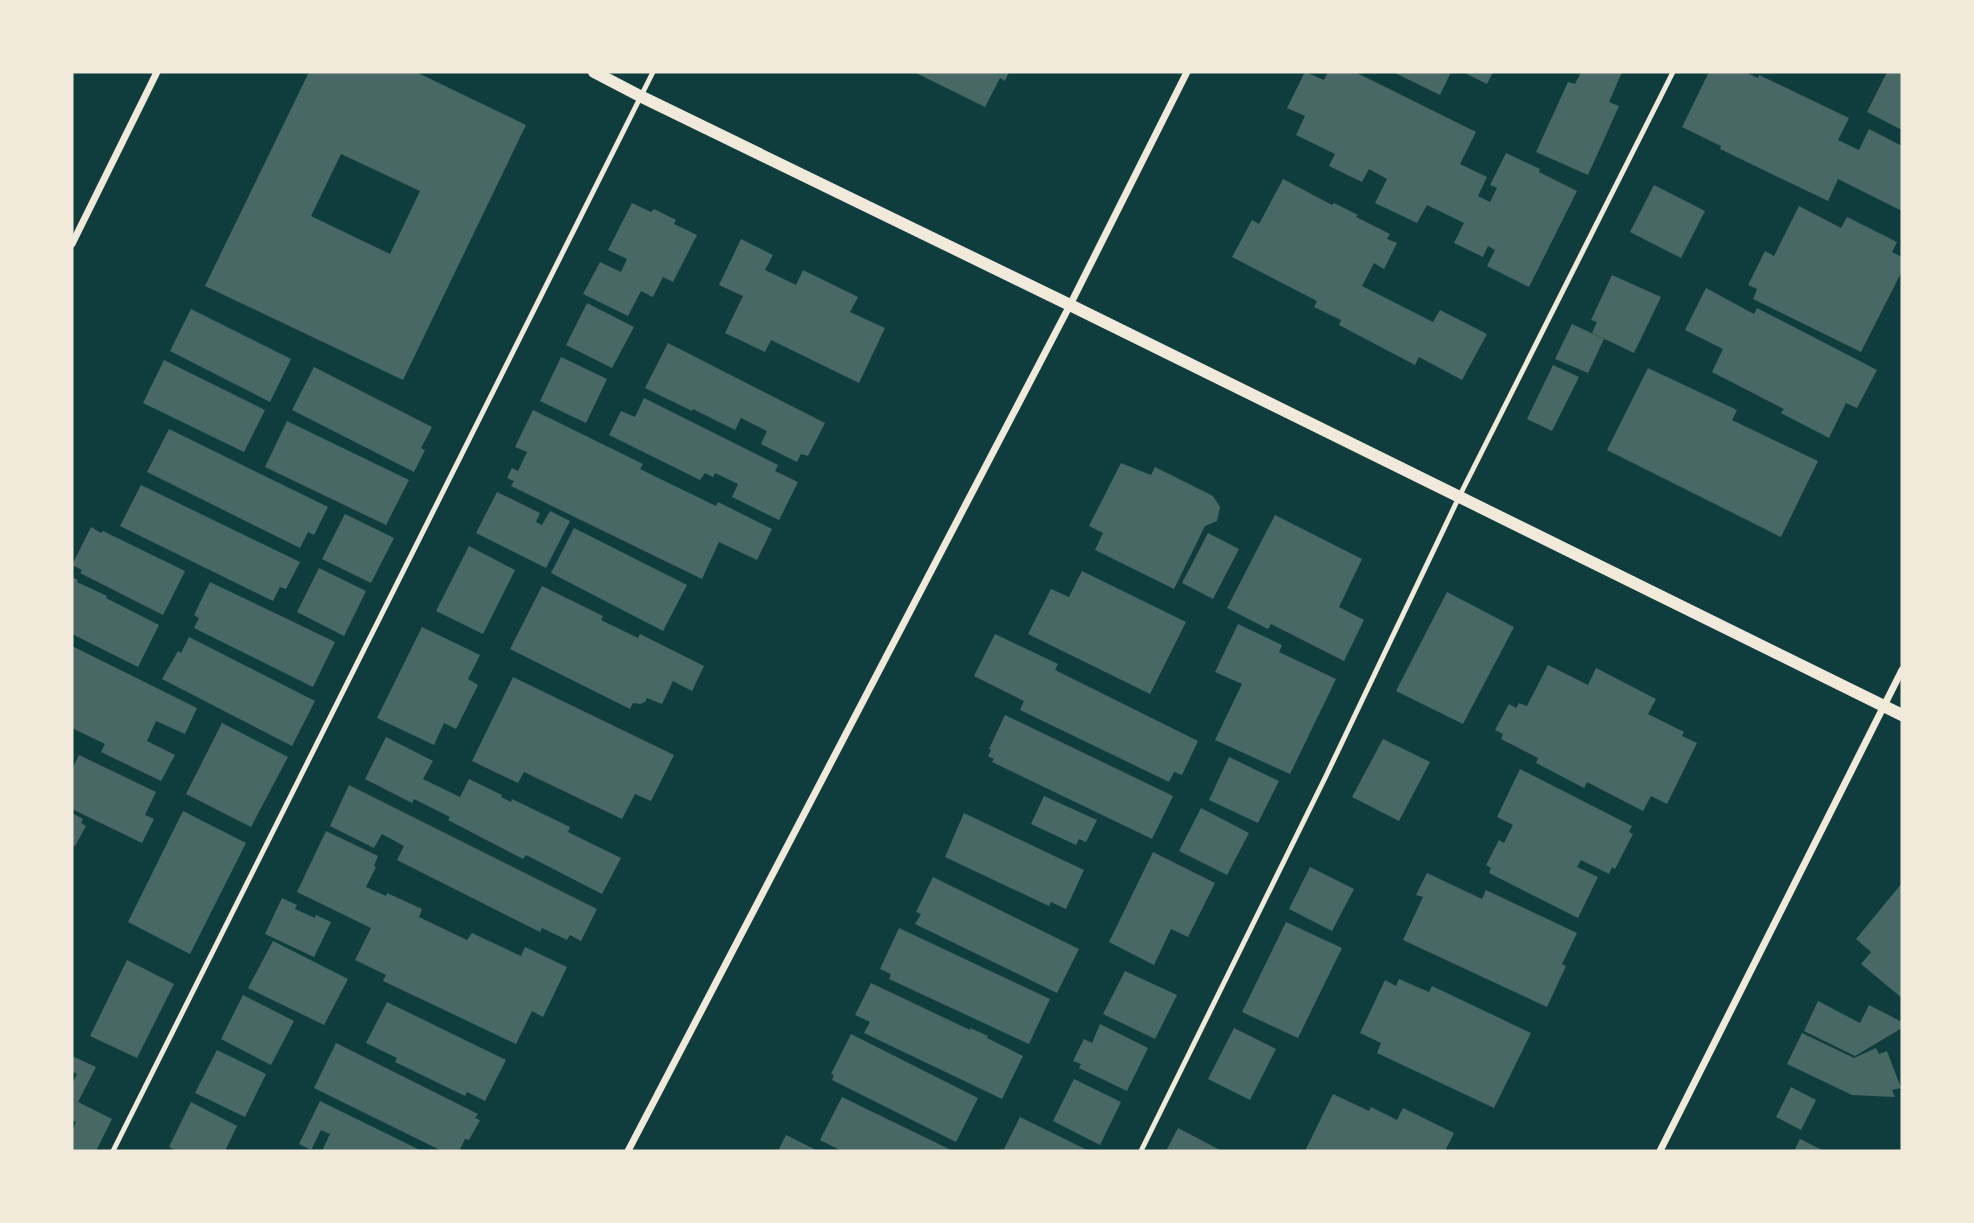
<svg xmlns="http://www.w3.org/2000/svg" width="1974" height="1223" viewBox="0 0 1974 1223" font-family="'Nunito Sans',sans-serif">
	<style>
		.building { fill: #486865; fill-rule: evenodd }
		.lines { fill: none; stroke-linecap: round; stroke-linejoin: round }
		.service { stroke: #f1e9da; stroke-width: 5 }
		.minor { stroke: #f1e9da; stroke-width: 7 }
		.tertiary { stroke: #f1e9da; stroke-width: 12 }
	</style>
	<rect width="100%" height="100%" fill="#0f3d3e"/>
	<path class="building" d="M309 72H416L526 125 403 380 205 286ZM341 154 420 191 390 254 311 216Z
		M914 72H1009L1005 81 1000 78 985 107Z
		M1305 72 1324 80 1328 72H1355L1476 132 1460 164 1487 177 1478 196 1490 202 1497 188 1490 185 1506 153 1540 169 1539 172 1577 191 1529 287 1487 266 1495 250 1488 246 1483 257 1454 243 1464 223 1427 205 1417 223 1375 203 1387 179 1369 169 1362 182 1329 166 1335 154 1296 135 1305 116 1287 108Z
		M1393 72H1451L1440 95Z
		M1463 72H1493L1487 84Z
		M1581 72H1622L1609 102 1619 106 1588 175 1536 152 1568 82 1575 84Z
		M1709 72H1745L1758 78 1759 75 1849 118 1838 140 1859 150 1869 129 1902 146V211L1838 179 1828 201 1720 149 1721 146 1682 127Z
		M1887 72H1902V130L1867 112Z
		M1283 179 1332 205 1334 203 1358 215 1356 217 1390 234 1387 239 1397 243 1384 269 1374 263 1362 286 1433 322 1440 310 1487 334 1462 380 1419 357 1415 365 1339 325 1341 320 1314 307 1317 301 1232 257 1252 220 1259 224Z
		M1654 185 1705 211 1681 258 1630 232Z
		M632 203 651 212 654 209 676 220 674 224 697 235 673 282 663 277 653 297 641 291 628 316 583 294 600 262 621 272 627 259 608 250Z
		M1799 206 1841 228 1847 217 1897 242 1892 252 1902 257V271L1861 352 1753 299 1757 289 1748 285 1765 251 1774 256Z
		M741 239 773 255 765 270 796 285 803 270 858 297 850 312 885 328 859 383 771 340 765 352 725 333 743 296 719 285Z
		M1612 275 1661 297 1634 353 1592 333 1597 322 1591 320Z
		M1706 288 1754 314 1757 308 1877 370 1857 408 1846 403 1829 438 1781 413 1784 409 1712 372 1723 349 1685 330Z
		M587 303 634 327 612 368 566 345Z
		M191 309 291 359 270 402 170 351Z
		M1572 324 1604 339 1588 373 1555 359Z
		M668 343 825 423 808 456 801 454 797 462 761 444 767 431 741 418 735 430 693 409 692 411 645 388Z
		M561 357 607 379 586 423 540 401Z
		M164 360 265 410 244 452 143 403Z
		M1553 365 1579 377 1552 431 1527 419Z
		M314 367 432 427 421 448 425 450 414 472 292 410Z
		M1648 368 1737 410 1732 420 1818 461 1781 537 1607 450Z
		M644 398 778 465 775 471 798 482 779 520 732 497 738 484 715 473 713 477 705 473 700 480 609 435 621 411 635 417Z
		M533 410 643 464 640 469 716 506 718 502 772 529 757 560 719 542 702 579 511 486 514 481 507 478 512 468 518 471 527 452 515 447Z
		M287 421 409 480 386 525 265 467Z
		M169 429 328 507 314 535 308 532 300 548 147 472Z
		M1121 463 1151 475 1155 467 1213 496 1220 507 1217 521 1205 526 1174 589 1095 550 1103 533 1089 526Z
		M141 485 300 562 286 589 280 587 273 601 120 526Z
		M497 492 540 513 536 522 542 525 550 511 570 521 546 568 476 533Z
		M345 514 394 538 371 583 322 559Z
		M1275 515 1362 559 1339 607 1364 620 1344 661 1271 624 1268 629 1227 608Z
		M91 527 101 533 103 531 185 571 163 615 80 573 82 570 72 565Z
		M574 528 687 585 663 631 551 573Z
		M1208 533 1239 549 1213 599 1182 583Z
		M469 546 515 570 483 634 436 611Z
		M319 568 366 591 344 636 297 612Z
		M1082 571 1186 622 1150 694 1028 634 1051 589 1069 597Z
		M72 577 78 580 77 582 107 596 106 598 159 625 138 667 72 634Z
		M210 582 335 642 313 687 194 628 199 618 194 615Z
		M542 586 603 616 601 620 638 638 640 634 704 666 692 691 673 681 662 704 647 698 645 702 640 704 633 703 630 709 510 649Z
		M1447 592 1514 627 1463 724 1396 691Z
		M1238 624 1282 645 1279 652 1336 679 1290 774 1215 740 1242 684 1215 672Z
		M422 627 480 655 468 679 478 685 456 729 444 723 434 745 377 718Z
		M995 634 1058 664 1055 670 1198 741 1182 775 1174 772 1169 782 1020 710 1024 701 974 676Z
		M189 637 315 701 292 746 162 679 178 651 181 653Z
		M72 646 197 708 185 734 156 721 147 741 175 755 161 781 101 752 105 744 72 728Z
		M1548 665 1588 685 1596 668 1656 699 1648 714 1684 732 1682 736 1697 743 1667 804 1651 796 1643 811 1587 782 1584 788 1536 763 1538 758 1501 739 1503 734 1495 730 1509 704 1516 708 1519 703 1527 706Z
		M513 677 674 755 651 801 635 794 622 819 524 772 518 783 472 761Z
		M1005 715 1173 796 1152 839 992 762 994 759 988 756 991 750 989 749Z
		M222 723 288 757 251 827 186 794Z
		M386 737 433 761 423 779 460 797 469 779 502 795 501 797 511 802 512 799 570 827 568 832 621 858 602 894 526 855 523 859 448 820 450 817 414 799 412 803 365 779Z
		M1383 739 1430 762 1399 821 1352 797Z
		M79 755 156 792 145 815 154 819 142 843 72 809V769Z
		M1229 757 1279 781 1258 823 1209 800Z
		M1520 769 1632 826 1629 832 1633 834 1615 869 1612 867 1609 874 1581 860 1577 867 1598 877 1578 918 1489 873 1491 868 1486 865 1499 840 1504 843 1513 825 1497 817Z
		M349 785 597 909 581 941 570 935 567 940 542 928 540 932 397 860 404 846 382 834 374 848 330 826Z
		M1044 796 1097 820 1086 842 1079 839 1076 845 1031 824Z
		M1201 808 1249 833 1227 875 1179 851Z
		M183 811 246 843 190 954 128 922Z
		M72 813 83 819 81 823 86 826 75 846 72 845Z
		M964 813 1084 870 1066 909 1051 902 1049 906 945 857Z
		M326 831 378 856 374 866 376 867 366 887 386 896 387 893 422 909 419 917 467 940 472 933 521 956 525 947 567 967 543 1017 532 1011 516 1044 383 981 386 975 355 960 371 928 297 892Z
		M1153 852 1215 883 1188 937 1171 929 1154 965 1109 942Z
		M1310 867 1354 889 1332 931 1289 909Z
		M1427 873 1482 899 1486 890 1577 933 1562 964 1566 966 1547 1007 1403 940 1423 897 1416 895Z
		M933 877 1079 949 1057 993 915 924 921 914 916 912Z
		M1902 883V998L1861 964 1871 952 1856 939Z
		M282 898 297 905 295 909 315 918 316 915 331 922 314 957 265 934Z
		M1286 922 1342 948 1298 1038 1242 1012Z
		M899 928 1050 999 1029 1044 889 979 891 974 880 969Z
		M273 941 348 979 324 1025 248 988Z
		M127 960 174 984 137 1058 90 1036Z
		M1125 971 1177 995 1155 1039 1103 1014Z
		M1399 979 1429 992 1432 986 1531 1033 1494 1108 1377 1053 1381 1043 1360 1033 1385 980 1396 986Z
		M871 983 970 1030V1028L988 1036 987 1038 1023 1056 1002 1099 864 1033 870 1022 855 1015Z
		M243 995 294 1021 271 1065 221 1039Z
		M1818 1001 1860 1023 1869 1005 1902 1022V1028L1855 1056 1804 1031Z
		M387 1002 506 1060 485 1101 467 1092 465 1096 395 1062 397 1058 366 1043Z
		M1100 1024 1148 1048 1127 1091 1079 1068 1081 1064 1073 1061 1084 1039 1092 1043Z
		M1234 1028 1276 1049 1250 1100 1208 1079Z
		M1802 1033 1854 1058 1876 1048 1879 1054 1887 1051 1901 1088 1892 1090 1895 1097 1852 1095 1787 1064Z
		M851 1034 978 1098 956 1142 832 1080 834 1075 831 1074Z
		M336 1043 478 1114 475 1118 480 1120 469 1140 465 1139 459 1151H442L314 1088Z
		M217 1050 266 1074 245 1117 195 1093Z
		M72 1056 96 1067 78 1102 112 1119 96 1151 88 1150 72 1151V1131L76 1122 72 1120V1084L77 1074 72 1071Z
		M1074 1079 1121 1102 1100 1145 1053 1121Z
		M1791 1087 1816 1100 1801 1130 1776 1117Z
		M1333 1094 1369 1111 1371 1107 1397 1120 1403 1108 1454 1133 1445 1151H1305Z
		M842 1097 953 1151H842L820 1140Z
		M320 1101 422 1151H322L330 1134 321 1130 311 1150 299 1144Z
		M191 1102 237 1126 225 1151H177L169 1147Z
		M1020 1117 1089 1151H1003Z
		M1178 1128 1222 1151H1166Z
		M786 1135 818 1151H778Z
		M1800 1139 1824 1151H1794Z"/>
	<g class="lines">
		<path class="service" d="M113 1151 653 72
			M1141 1151 1326 776 1459 497 1673 72"/>
		<path class="minor" d="M72 244 157 72
			M628 1151 1070 305 1187 72
			M1660 1151 1902 670"/>
		<path class="tertiary" d="M594 72 640 96 1070 305 1902 715"/>
	</g>
	<rect width="1974" height="1223" fill="none" stroke="#f1e9da" stroke-width="147"/>
</svg>
